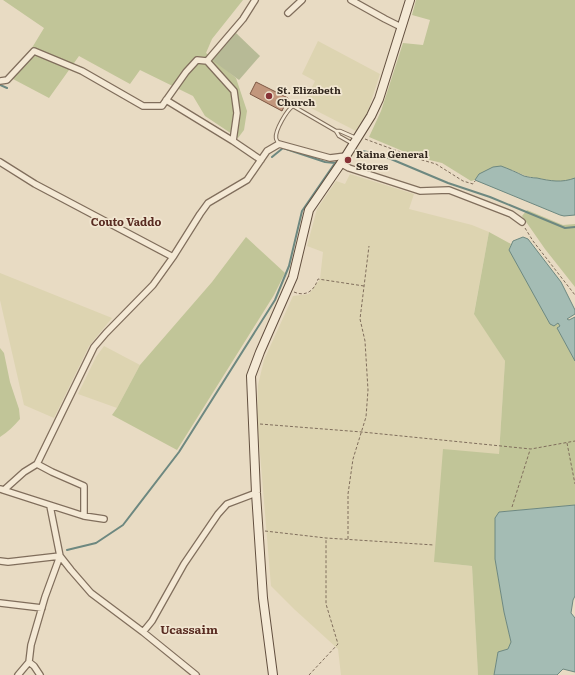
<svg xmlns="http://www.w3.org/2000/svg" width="575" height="675" viewBox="0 0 575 675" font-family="Literata,serif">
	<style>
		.farmland { fill: #ddd4b1 }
		.green { fill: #c1c598 }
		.cemetery { fill: #b7ba96 }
		.water { fill: #a4bcb4; stroke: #6d8880 }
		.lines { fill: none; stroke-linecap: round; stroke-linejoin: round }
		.stream { stroke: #6d8880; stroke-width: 2 }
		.building { fill: #c2977d; stroke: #7d5844 }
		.lane-casing { stroke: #806e5c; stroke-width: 4.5 }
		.street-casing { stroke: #806e5c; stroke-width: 8 }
		.secondary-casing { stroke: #624f3f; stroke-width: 10 }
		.path { stroke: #806e5c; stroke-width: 1; stroke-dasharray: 3 2; stroke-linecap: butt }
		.lane { stroke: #f4e9d5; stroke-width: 2.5 }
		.street { stroke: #f4e9d5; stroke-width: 5.5 }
		.secondary { stroke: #f4e9d5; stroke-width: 8 }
		.poi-dot { fill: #883337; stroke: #f1e6d1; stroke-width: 1.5 }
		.labels { text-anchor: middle; stroke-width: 3.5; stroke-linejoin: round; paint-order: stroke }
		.poi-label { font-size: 10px; font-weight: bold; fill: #32271e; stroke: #f1e6d1; text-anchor: start }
		.neighbourhood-label { font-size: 11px; font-weight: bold; fill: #592c22; stroke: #f1e6d1 }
		.quarter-label { font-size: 12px; font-weight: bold; fill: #592c22; stroke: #f1e6d1 }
	</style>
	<rect width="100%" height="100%" fill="#e8dbc3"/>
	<path class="farmland" d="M318 41 380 74 368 111 356 131 311 108 314 101 307 97 315 81 302 74Z
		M350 174 414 194 409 209 472 225 489 232 474 313 505 361 499 454 434 562 472 566 478 675H341L338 649 294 609 271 586 257 417 258 385 264 360 293 296 309 294 320 279 323 252 307 246 317 209 336 181 345 184Z
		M0 273 112 318 89 346 54 418 24 405 0 300Z
		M104 346 140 365 117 408 78 394 96 357Z"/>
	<path class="green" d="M3 0H243L212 39 206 53 236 78 247 111 244 130 238 138 205 116 193 96 140 70 130 84 79 56 49 98 13 79 44 28Z
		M416 0H575V178L568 181 560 182 552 181 526 176 512 170 479 174 475 180 471 181 442 163 417 157 369 137 381 111 403 43 423 45 430 20 412 15Z
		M527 210 563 225 575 224V287L545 249 522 216Z
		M489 232 511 244 509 250 560 326 557 328 575 361V505L499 512 495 559 504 612 511 642 508 649 498 652 494 675H478L472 566 434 562 443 449 499 454 505 361 474 314Z
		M246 237 285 273 274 295 177 450 112 415 117 408 140 365 212 282Z
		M0 348 4 353 10 382 19 409 20 419C14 426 8 432 0 437Z"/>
	<path class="cemetery" d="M236 33 260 56 239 80 212 60Z"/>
	<path class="water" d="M501 166C509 169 516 172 524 176 528 177 533 178 537 178 550 181 562 183 575 178V215L564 216 560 215 475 180 479 174 493 167Z
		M523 237 528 239 561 282 575 310V314L567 319 569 320 575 317V361L557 328 560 326 558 323 554 326 550 324 509 250 513 241Z
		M575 505V596L573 600 571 613 575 618V672L563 669 557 675H494L498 652 508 649 511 642 504 612 495 559V518L499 512Z"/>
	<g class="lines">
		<path class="stream" d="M0 85 7 88
			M353 152 356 150 379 154 448 183 490 197 565 228 575 227
			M272 157 283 148 325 162 335 163
			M67 550 96 543 123 525 179 452 275 300 289 266 302 211 335 163 339 161"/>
	</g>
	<path class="building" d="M256 82 288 98 282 111 250 94Z"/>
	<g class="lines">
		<defs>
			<path id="lane" d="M336 131 339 136 353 144
				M279 144C278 142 276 140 276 138 275 130 287 110 293 106L336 131H340L356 138"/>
			<path id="street" d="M351 0 385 19 401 27
				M288 13 302 0
				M207 61 243 19 255 0
				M0 81 7 80 34 51 82 71 143 106H162L186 72 197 60 207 61 234 91 237 113 233 141 261 160
				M166 100 233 141
				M0 162 35 184 173 257
				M340 163 349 168 420 191 449 190 511 214 522 222
				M37 464 52 472 84 486V516
				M0 489 4 490 24 472 37 464 94 347 106 333 153 285 173 257 200 214 208 203 247 180 267 151 279 144 330 158 346 156
				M3 490 84 516 104 519
				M50 506 60 556 71 570 91 593 143 632 196 675
				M0 561 8 562 60 556 45 597 31 645 29 662 18 675
				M0 603 42 608
				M143 632 152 621 184 564 218 514 227 504 256 493
				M29 662 34 666 40 675"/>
			<path id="secondary" d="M273 675 263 598 256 493 251 376 260 352 293 277 309 210 346 156 371 116 379 99 410 0"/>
		</defs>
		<use href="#lane" class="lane-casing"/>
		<use href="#street" class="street-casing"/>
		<use href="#secondary" class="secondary-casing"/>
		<path class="path" d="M365 139 422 160 436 164 463 181 473 184 475 181
			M525 228 533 241 575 295
			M294 292C306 297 314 291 318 279L364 286
			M260 424 362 432 531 449 575 441
			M567 443 575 484
			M512 507 530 450
			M265 531 326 538 434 545
			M348 539V494L353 459 366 417 368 390 365 341 360 319 369 246
			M309 675 338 644 326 604V538"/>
		<use href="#lane" class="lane"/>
		<use href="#street" class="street"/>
		<use href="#secondary" class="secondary"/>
	</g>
	<g class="poi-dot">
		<circle cx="269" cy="96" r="4"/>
		<circle cx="348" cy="160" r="4"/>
	</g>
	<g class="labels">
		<g class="poi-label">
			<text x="277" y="94">St. Elizabeth<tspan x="277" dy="12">Church</tspan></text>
			<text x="356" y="158">Raina General<tspan x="356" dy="12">Stores</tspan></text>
		</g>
		<g class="neighbourhood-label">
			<text x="126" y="226">Couto Vaddo</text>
		</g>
		<g class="quarter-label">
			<text x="189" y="634">Ucassaim</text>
		</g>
	</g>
</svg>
